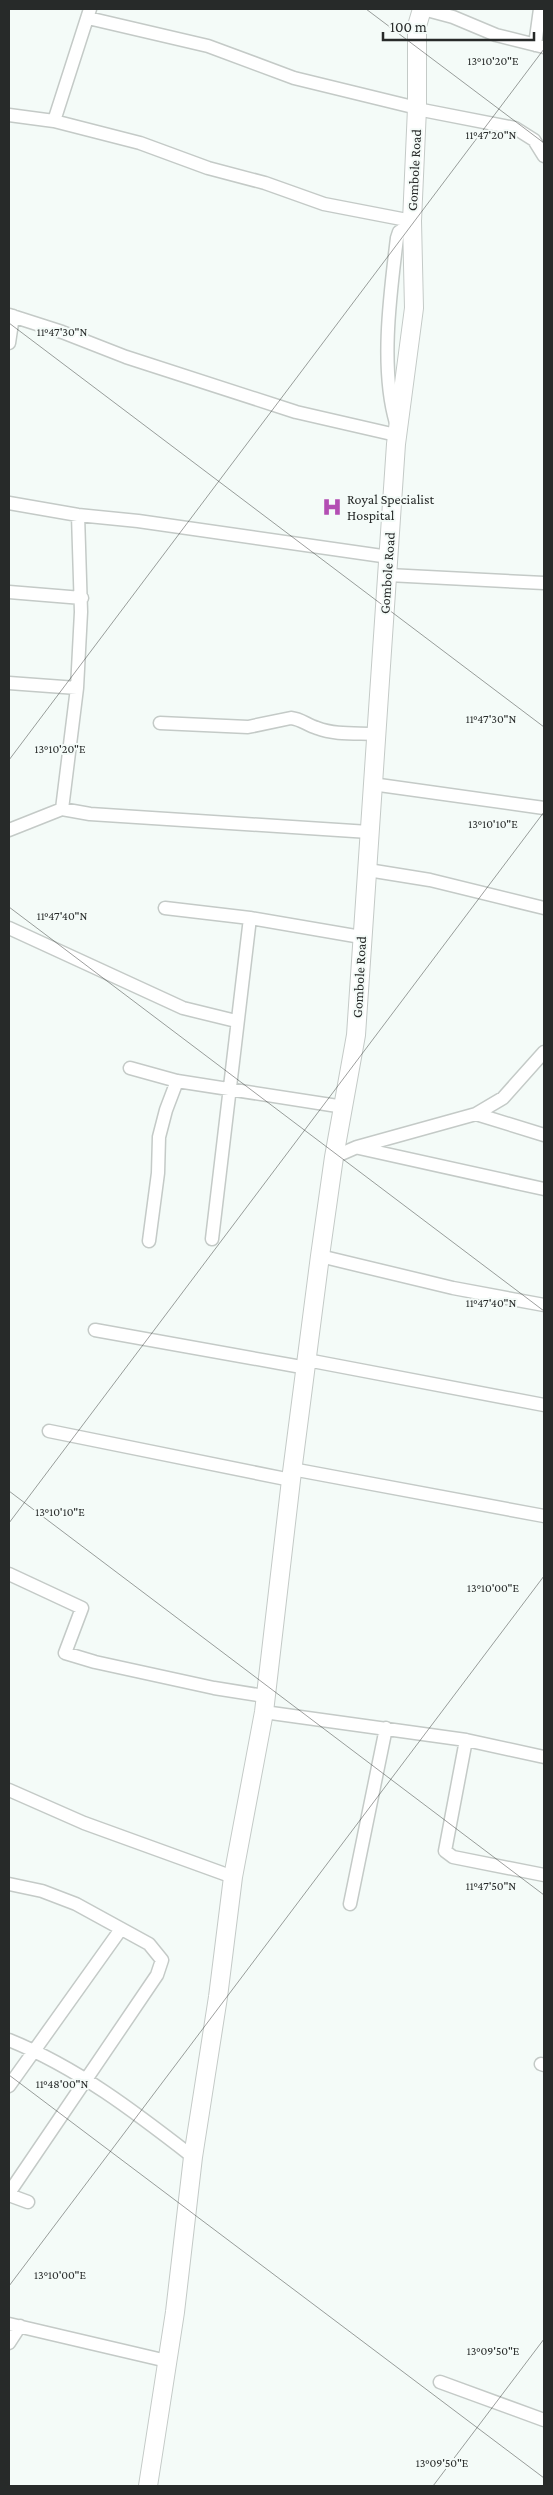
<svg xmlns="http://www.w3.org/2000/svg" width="553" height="2495" viewBox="0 0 553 2495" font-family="'Crimson Pro',serif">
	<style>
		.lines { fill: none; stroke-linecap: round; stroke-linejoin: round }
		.street-casing { stroke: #c4cac7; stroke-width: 15 }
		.secondary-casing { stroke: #c4cac7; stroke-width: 20 }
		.street { stroke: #fff; stroke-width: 12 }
		.secondary { stroke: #fff; stroke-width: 18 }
		.ticks { fill: none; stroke: #272a29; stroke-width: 1; stroke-opacity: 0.45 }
		.labels { text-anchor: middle; stroke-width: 4; stroke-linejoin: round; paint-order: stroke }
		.street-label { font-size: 14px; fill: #272a29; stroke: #f4fbf8 }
		.poi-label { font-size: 14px; fill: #272a29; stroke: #f4fbf8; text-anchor: start }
		.ticks-label { font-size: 12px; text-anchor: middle; fill: #272a29; stroke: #f4fbf8; stroke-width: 4; stroke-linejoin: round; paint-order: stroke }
	</style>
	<rect width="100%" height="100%" fill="#f4fbf8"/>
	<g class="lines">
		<defs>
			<path id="street" d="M423 9 453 17 496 35 544 47
				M88 18 208 46 294 78 417 108
				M535 45 540 9
				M417 109 515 128 534 140 544 156
				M9 115 54 121 140 143 208 168 265 183 324 204 412 221
				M54 121 90 9
				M9 315 62 332 126 357 296 412 396 435
				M9 343 13 316
				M396 423C380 369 390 295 397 238L399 232 412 223
				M9 503 78 515 138 521 389 557
				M388 575 544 583
				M9 592 82 598
				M9 683 77 688
				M160 723 248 727 291 718C301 719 307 725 317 728 335 735 356 733 376 734
				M372 784 544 808
				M62 809 77 688 81 612 78 515
				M9 830 62 809 90 814 369 832
				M368 870 430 880 544 908
				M165 908 250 918 361 937
				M9 928 183 1008 236 1021
				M130 1068 177 1081 344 1107
				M476 1114 544 1135
				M359 1148 544 1189
				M334 1157 357 1147 476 1114 503 1098 544 1052
				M212 1239 250 918
				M149 1241 158 1173 159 1137 166 1110 177 1081
				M320 1256 453 1288 544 1305
				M95 1330 307 1368
				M307 1360 544 1405
				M49 1431 291 1480
				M292 1469 544 1516
				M9 1574 82 1608 65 1653 95 1662 214 1688 264 1696
				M264 1712 466 1740 544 1757
				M466 1740 445 1851 453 1857 544 1875
				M9 1790 84 1823 233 1877
				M9 1884 42 1891 76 1904 149 1944 162 1960 157 1975 9 2193
				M350 1904 386 1728
				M9 2040C78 2068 135 2112 193 2157
				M541 2064 544 2065
				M9 2086 121 1929
				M9 2195 28 2202
				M9 2324 167 2361
				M9 2343 20 2326
				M440 2382 544 2420"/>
			<path id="secondary" d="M148 2486 175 2312 193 2157 218 1997 233 1877 264 1712 291 1480 320 1256 334 1157 356 1035 396 444 414 308 412 221 417 108V26L422 9"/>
		</defs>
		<use href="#street" class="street-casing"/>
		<use href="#secondary" class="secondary-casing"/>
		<use href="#street" class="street"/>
		<use href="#secondary" class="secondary"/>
	</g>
	<path class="ticks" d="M366 9 544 143M9 323 544 727M9 760 544 49M9 907 544 1311M9 1491 544 1895M9 1523 544 812M9 2075 544 2478M9 2286 544 1576M433 2486 544 2339"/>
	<defs>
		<symbol id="hospital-bare" viewBox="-9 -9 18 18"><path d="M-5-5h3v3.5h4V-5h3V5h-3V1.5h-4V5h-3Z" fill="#b34eb3" stroke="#f4fbf8" stroke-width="2.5" paint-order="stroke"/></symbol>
	</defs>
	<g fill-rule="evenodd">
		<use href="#hospital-bare" x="318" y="493" width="28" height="28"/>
	</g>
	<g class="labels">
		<g class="street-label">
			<text transform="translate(414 170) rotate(-87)" y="5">Gombole Road</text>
			<text transform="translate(387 573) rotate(-86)" y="5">Gombole Road</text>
			<text transform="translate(359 977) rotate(-87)" y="5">Gombole Road</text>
		</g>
		<g class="poi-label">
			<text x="347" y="504">Royal Specialist<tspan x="347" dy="16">Hospital</tspan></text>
		</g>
	</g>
	<g class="ticks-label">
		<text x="493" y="65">13°10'20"E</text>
		<text x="491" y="139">11°47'20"N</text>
		<text x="62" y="336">11°47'30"N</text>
		<text x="491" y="723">11°47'30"N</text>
		<text x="60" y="753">13°10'20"E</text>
		<text x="493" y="828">13°10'10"E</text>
		<text x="62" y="920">11°47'40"N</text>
		<text x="491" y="1307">11°47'40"N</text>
		<text x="60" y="1516">13°10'10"E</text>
		<text x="493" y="1592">13°10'00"E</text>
		<text x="491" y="1890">11°47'50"N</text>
		<text x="62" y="2088">11°48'00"N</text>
		<text x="60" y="2279">13°10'00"E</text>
		<text x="493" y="2355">13°09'50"E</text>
		<text x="442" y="2467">13°09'50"E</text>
	</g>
	<rect width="553" height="2495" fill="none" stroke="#272a29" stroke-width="20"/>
	<path d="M383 32v8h151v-8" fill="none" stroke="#272a29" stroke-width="2.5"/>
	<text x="390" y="32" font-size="15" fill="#272a29" stroke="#f4fbf8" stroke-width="4" paint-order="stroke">100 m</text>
</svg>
